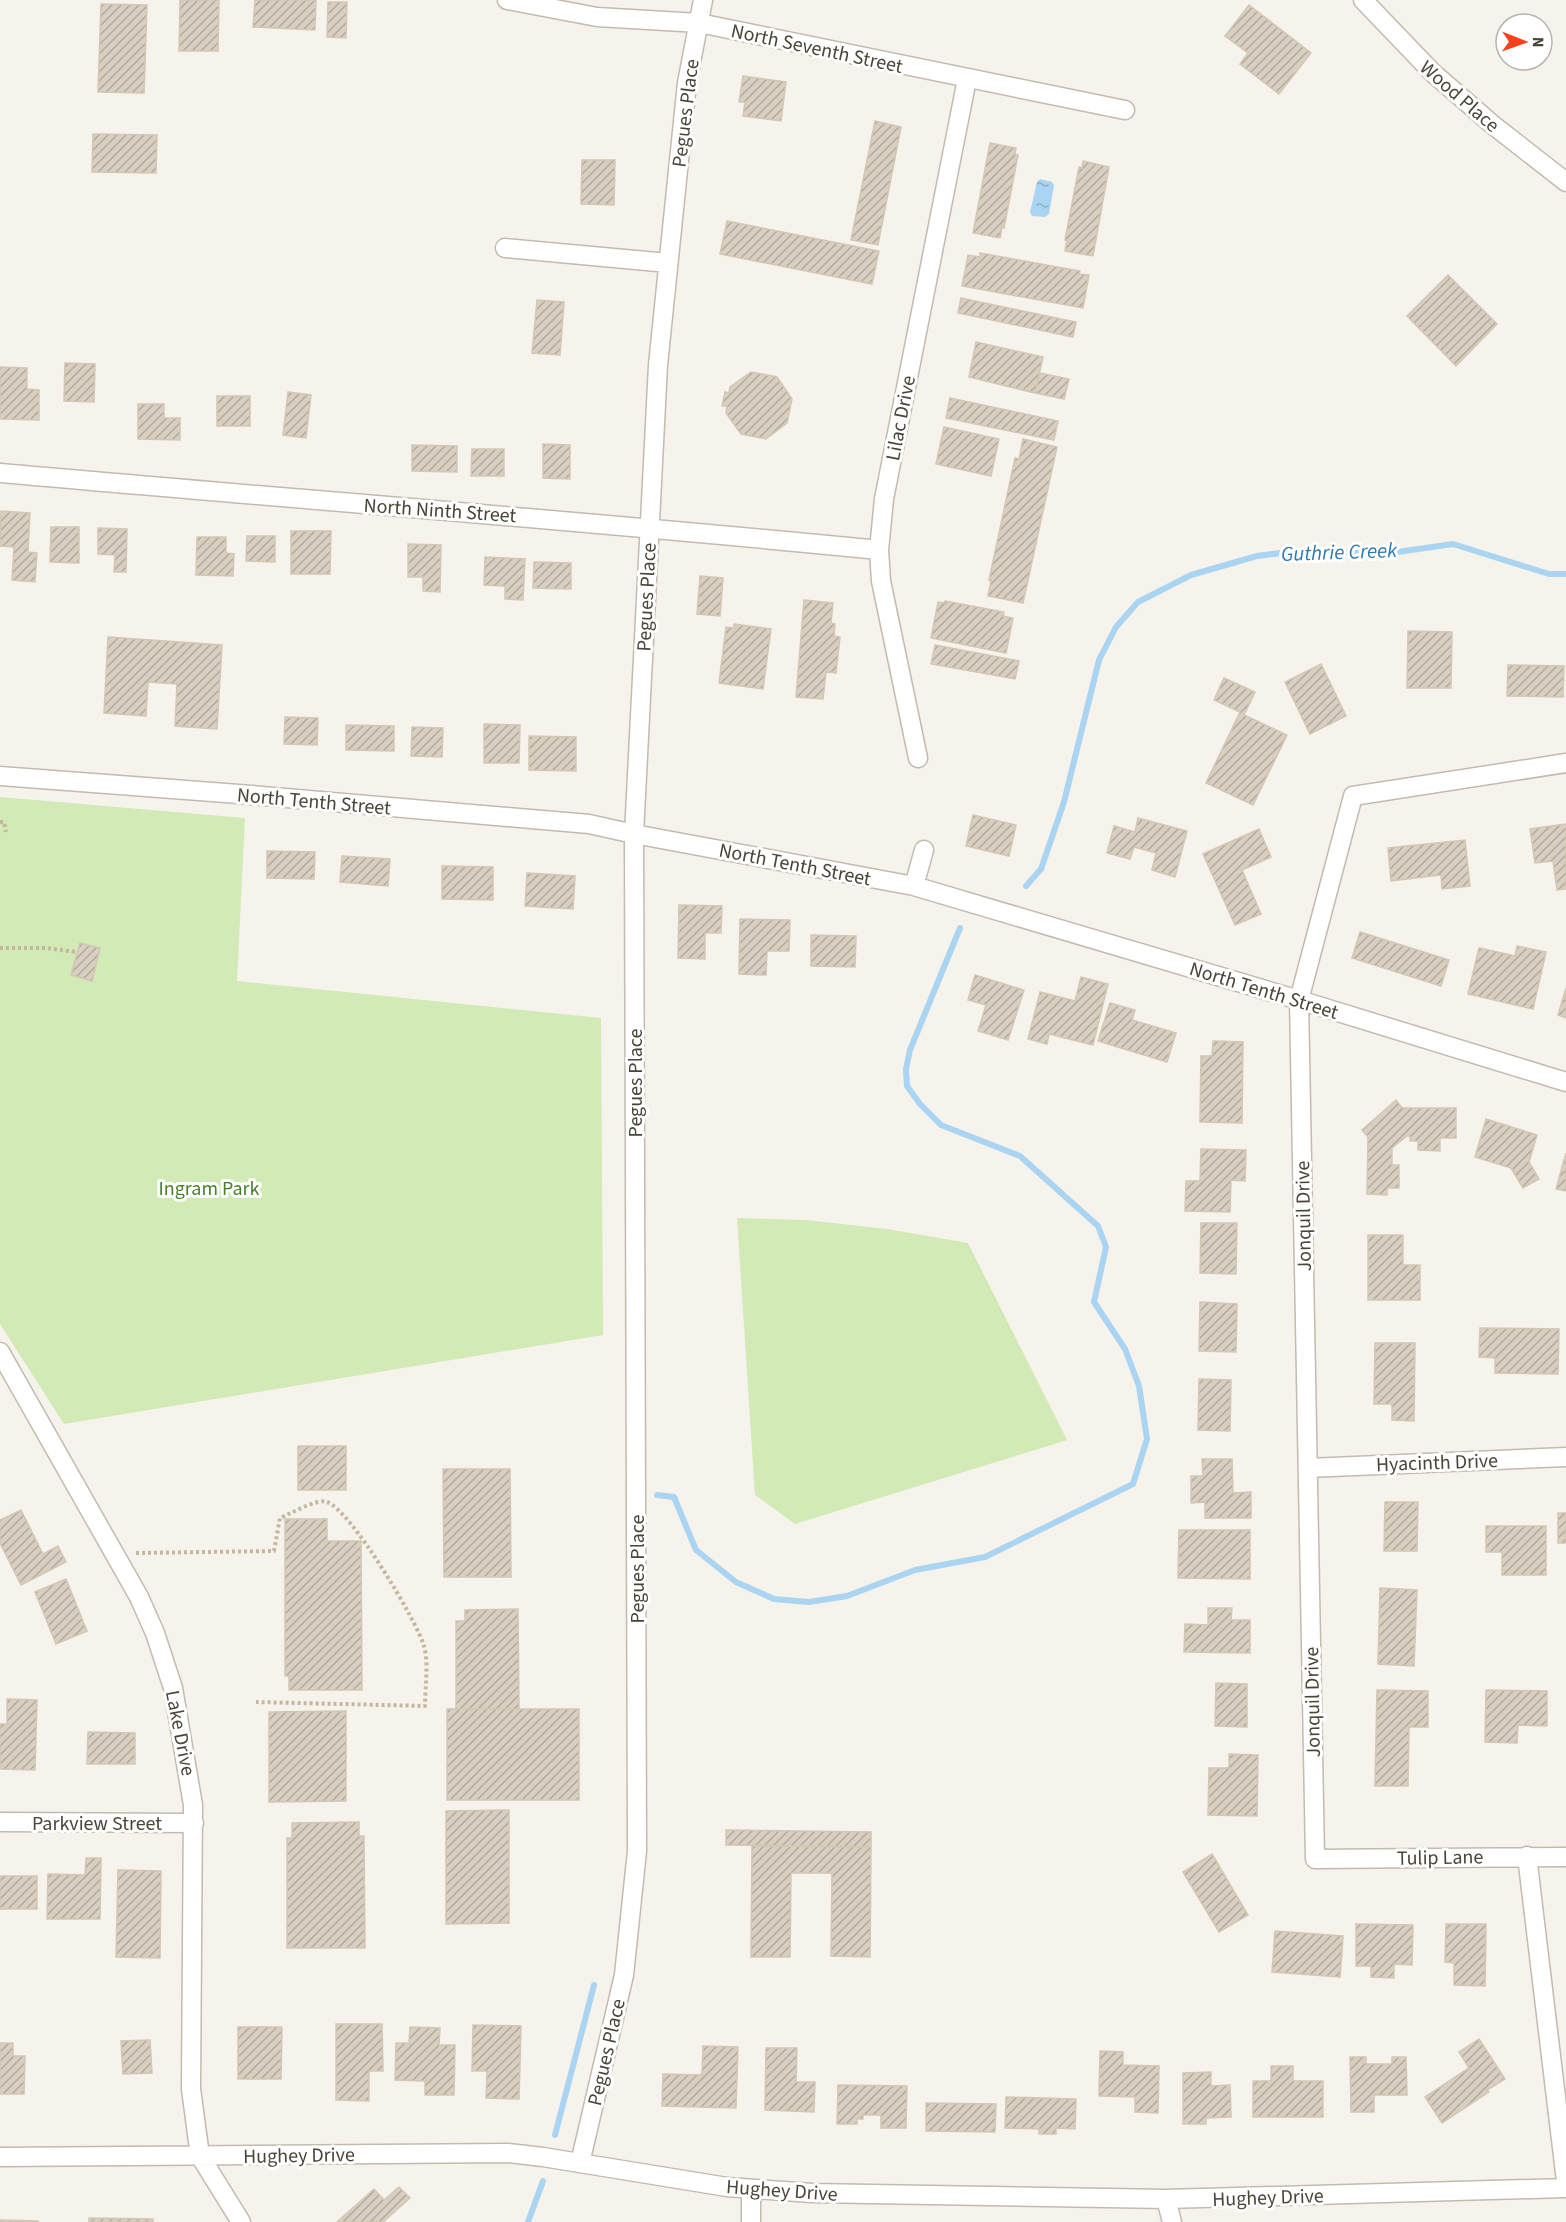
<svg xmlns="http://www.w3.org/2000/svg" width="1566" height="2222" viewBox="0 0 1566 2222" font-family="'Source Sans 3',sans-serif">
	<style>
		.park { fill: #d2eab5 }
		.water { fill: url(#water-ripples) }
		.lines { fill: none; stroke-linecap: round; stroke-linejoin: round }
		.stream { stroke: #a9d4f2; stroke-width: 6 }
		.building { fill: url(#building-hatch); stroke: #d3c7b4; stroke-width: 1.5 }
		.minor-casing { stroke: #c2bbae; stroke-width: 21 }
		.path { stroke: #c4b79f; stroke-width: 4; stroke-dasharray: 3 3; stroke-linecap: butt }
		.minor { stroke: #fff; stroke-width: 18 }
		.labels { text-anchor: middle; stroke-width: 6; stroke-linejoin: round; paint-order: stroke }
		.street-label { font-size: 20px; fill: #4b4439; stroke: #fff }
		.park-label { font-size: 20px; fill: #4a7f2a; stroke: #fff }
		.water-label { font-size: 21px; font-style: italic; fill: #2e7ab2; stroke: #fff }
	</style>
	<defs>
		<pattern id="water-ripples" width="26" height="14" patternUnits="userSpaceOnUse" patternTransform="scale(1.5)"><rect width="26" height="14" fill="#a9d4f2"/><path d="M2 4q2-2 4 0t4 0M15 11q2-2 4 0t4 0" fill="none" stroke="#8caec5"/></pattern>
		<pattern id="building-hatch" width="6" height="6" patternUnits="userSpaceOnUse" patternTransform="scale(1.5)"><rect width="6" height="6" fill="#d8cfc1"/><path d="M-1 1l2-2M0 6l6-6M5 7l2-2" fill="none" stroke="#b1aa9e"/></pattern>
	</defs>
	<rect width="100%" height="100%" fill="#f6f3ec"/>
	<path class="park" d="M0 797 245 818 237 981 601 1018 603 1335 64 1424 0 1324Z
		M737 1218 806 1220 887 1229 968 1243 1067 1440 795 1524 755 1495Z"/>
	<path class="water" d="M1040 179 1052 182 1054 185 1049 214 1045 217 1032 216 1030 212 1037 182Z"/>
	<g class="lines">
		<path class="stream" d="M1026 886 1041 869 1064 802 1099 660 1116 627 1138 602 1191 575 1257 556 1305 550 1384 554 1453 544 1549 574H1566
			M657 1495 674 1497 696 1550 736 1582 774 1599 809 1602 847 1596 915 1570 985 1557 1133 1484 1147 1439 1139 1386 1125 1349 1094 1302 1106 1247 1098 1226 1020 1156 941 1125 920 1104 907 1086 906 1069 910 1050 960 928
			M555 2135 594 1985
			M528 2222 543 2181"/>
	</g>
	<path class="building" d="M180 0H219L218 51H179Z
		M255 0H316L315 30 253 27Z
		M328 2H347L346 38 327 37Z
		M101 4 147 5 144 93 98 92Z
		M1249 5 1311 53 1279 94 1240 64 1248 53 1225 36Z
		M743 76 786 82 781 121 743 116 745 102H739Z
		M875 121 901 127 878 245 851 240Z
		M93 134 157 135 156 173 92 172Z
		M990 143 1016 148 1015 154 1018 155 1004 228 1002 227 1000 238 973 233Z
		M582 160H615L614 205 581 204Z
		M1083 161 1109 167 1093 256 1065 251 1067 240H1065L1079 167 1082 168Z
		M727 221 879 251 872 284 720 254Z
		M980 253 1080 271 1079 274 1089 275 1083 308 962 286 968 255 980 257Z
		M1448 275 1497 324 1456 366 1407 316Z
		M961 298 1076 322 1073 337 958 313Z
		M537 300 564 302 560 355 532 353Z
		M976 342 1043 357 1035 393 969 377Z
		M65 363 95 364 94 402 64 401Z
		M0 367 27 368V389L39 390V420L0 419Z
		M751 372 777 377 792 399 787 423 766 439 741 434 726 413 727 406H722L725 392 729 393 730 387Z
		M1040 373 1069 379 1064 399 1035 393Z
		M288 392 311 395 306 438 283 435Z
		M217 396H250V426H217Z
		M950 398 1058 421 1054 440 946 418Z
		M138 404H164V418H180V440L138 439Z
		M944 427 999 439 991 476 936 464Z
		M1023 439 1057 447 1023 603 988 596 991 581 989 580 1015 458 1019 459Z
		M543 444 570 445V479L543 478Z
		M412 445 457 446V472L412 471Z
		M472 449H504V476H471Z
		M1 511 30 513 28 552 37 553 35 582 12 580 14 547 0 546Z
		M51 527H79V563L50 562Z
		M98 528 127 529 126 572H114L115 555 98 554Z
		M291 531H331L330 574H291Z
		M247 536H275V562L246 561Z
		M197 537H226V553L234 554 233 576 196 575Z
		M408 544 441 545 440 592 423 591V577H408Z
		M485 557 525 559 523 600 505 599V586L484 585Z
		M534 562 571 563V589L533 588Z
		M700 576 723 578 720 616 697 614Z
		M804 600 833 603 831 623 835 624 834 636 840 637 836 673 826 672 823 699 796 697Z
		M945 601 1004 612 1003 616 1013 618 1006 653 931 638 938 602 944 603Z
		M734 624 771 629 763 689 719 683 726 627 734 628Z
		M1408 631 1452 632 1451 688H1407Z
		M108 637 222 645 217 729 175 726 177 684 148 682 146 716 104 713Z
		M935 645 1019 661 1015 679 931 664Z
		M1321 664 1346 716 1310 734 1285 682Z
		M1508 665 1564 666 1563 697 1507 696Z
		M1224 678 1255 692 1244 715 1287 735 1253 805 1206 783 1240 712 1214 700Z
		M285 717 318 718 317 745 284 744Z
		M484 724 520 725 519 763H484Z
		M346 725 394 726V751L346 750Z
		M412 727 443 728 442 757 411 756Z
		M529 736 576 737V771L529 770Z
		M973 815 1016 825 1009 856 966 846Z
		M1138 818 1187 831 1175 877 1152 870 1156 853 1134 847 1130 859 1107 853 1114 826 1135 832Z
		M1566 824V889L1557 890 1553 861 1535 863 1530 829Z
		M1259 829 1271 857 1242 870 1261 914 1235 925 1203 854Z
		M1465 840 1470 886 1442 889 1441 875 1391 881 1388 848Z
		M267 851 315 852 314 879 267 878Z
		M342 856 390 859 388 886 340 882Z
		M442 866 493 867V900L442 899Z
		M527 873 575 876 573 909 525 906Z
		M679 905 722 906 721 933H705V959L678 958Z
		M740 919 790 920 789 951H767L766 975 739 974Z
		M1360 932 1449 960 1441 986 1352 958Z
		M811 935 856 936 855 967 811 966Z
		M80 943 100 948 92 981 71 975Z
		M1517 946 1546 952 1533 1009 1468 994 1479 948 1515 956Z
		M975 975 1024 990 1008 1040 978 1031 986 1005 968 1000Z
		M1081 977 1108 984 1093 1045 1049 1034 1047 1044 1028 1039 1040 992 1075 1001Z
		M1566 988V1018L1558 1015Z
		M1110 1003 1135 1010 1132 1020 1176 1033 1167 1062 1098 1041Z
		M1213 1041 1243 1042 1242 1123 1200 1122 1201 1056H1212Z
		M1396 1100 1402 1108H1456V1138H1440V1151L1418 1150V1141H1410V1136H1407L1392 1148V1165H1399V1188H1387V1195L1367 1194 1368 1137 1362 1130Z
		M1486 1119 1537 1135 1529 1162 1539 1179 1523 1188 1511 1168 1475 1157Z
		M1201 1149 1246 1150 1245 1181 1231 1180 1230 1212 1185 1211 1186 1181H1200Z
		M1566 1153V1191L1556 1189Z
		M1201 1223H1237L1236 1274 1200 1273Z
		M1368 1235H1403V1265H1420V1300H1368Z
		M1200 1302 1237 1304 1236 1352 1199 1351Z
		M1480 1328 1559 1329 1558 1374 1495 1373V1358L1479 1357Z
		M1375 1343H1415L1414 1421 1392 1420V1404H1374Z
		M1199 1379 1231 1380 1230 1431 1198 1430Z
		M298 1446H346V1490H298Z
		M1202 1459H1232L1233 1493 1251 1492V1518H1205V1502L1191 1503V1476H1203Z
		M443 1469H510L511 1577H444Z
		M1385 1502H1418L1417 1551H1384Z
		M21 1510 43 1554 58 1546 66 1562 21 1585 0 1543V1520Z
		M1558 1513H1566V1543H1558Z
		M285 1519H327V1541H361L362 1690H289V1676H285Z
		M1486 1526H1546V1575H1502V1552H1486Z
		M1179 1530H1250V1579L1178 1578Z
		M66 1579 87 1631 56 1644 35 1592Z
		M1380 1588 1417 1590 1414 1666 1378 1664Z
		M1208 1608H1232L1231 1620H1250V1653L1184 1652 1185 1624 1208 1625Z
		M518 1609 519 1709H456V1621H465V1610Z
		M1216 1683 1247 1684V1727L1215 1726Z
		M1377 1690 1428 1691V1727H1409L1408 1786H1375Z
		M1486 1690 1547 1691V1726L1518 1725 1517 1743 1485 1742Z
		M7 1699 37 1700 35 1770 0 1769V1724H7Z
		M447 1709H579V1800H447Z
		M346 1711V1801L269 1802V1712Z
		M88 1732 135 1733V1764H87Z
		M1229 1754 1258 1755 1257 1816 1208 1815 1209 1768H1229Z
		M509 1810V1923L446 1924V1811Z
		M359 1822V1836H364L365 1948H287V1838H292V1823Z
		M726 1830 871 1832V1847L726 1845Z
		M752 1846 871 1847 870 1957 831 1956 832 1873H791L790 1957H751Z
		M1212 1854 1248 1915 1219 1932 1183 1872Z
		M86 1858H101L100 1919H47L48 1874 85 1875Z
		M118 1870 161 1871 160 1958 116 1957Z
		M0 1876H37V1909H0Z
		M1356 1924 1413 1925 1412 1965 1394 1964V1978L1371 1977V1966H1356Z
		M1446 1924H1486L1485 1986 1454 1985V1963L1445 1962Z
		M1275 1931 1343 1936 1340 1977 1272 1972Z
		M336 2024H382L383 2071H369V2101L336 2100Z
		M473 2025 521 2026 519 2099 486 2098 487 2071H472Z
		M238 2027H282L281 2079H238Z
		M410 2027 440 2028 439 2045H455L454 2095H425V2081L395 2080 396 2043H409Z
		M1479 2039 1505 2079 1487 2090 1489 2092 1442 2123 1425 2097 1469 2068 1459 2052Z
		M150 2040 152 2073 123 2074 121 2041Z
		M0 2043H13V2056H25L24 2094H0Z
		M703 2046 738 2047 736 2108 662 2106 663 2074 702 2075Z
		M766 2048H797L796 2082H815L814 2112 765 2110Z
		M1100 2051 1123 2052V2065L1159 2066 1158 2113 1135 2112V2097L1099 2096Z
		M1350 2057H1366V2064H1392V2057H1406L1407 2095H1374V2112H1351Z
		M1271 2066H1293V2081H1323V2117H1253V2081H1271Z
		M1211 2072V2086L1230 2085 1231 2117 1206 2118V2124H1183V2073Z
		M838 2085 907 2086 906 2128H881V2115H863V2119H857V2124H837Z
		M1006 2097 1076 2099 1075 2129 1056 2128V2134H1039V2129L1005 2128Z
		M926 2103 996 2104 995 2132 926 2131Z
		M399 2187 410 2198 383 2222H337L374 2189 384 2200Z
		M89 2218 153 2219V2222H89Z
		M0 2220 38 2221V2222H0Z"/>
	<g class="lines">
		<defs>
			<path id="minor" d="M507 0 597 17 699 23 1125 110
				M1363 0 1433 73 1493 125 1566 182
				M505 248 668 263
				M0 473C293 499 586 521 879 550
				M918 758 881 581 879 550 884 499 967 79
				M1566 763 1353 796 1299 1000 1315 1859 1566 1857
				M0 776 252 795 589 824 634 834 914 886 1299 1000 1566 1082
				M914 886 924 850
				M0 1352 139 1597 155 1633 173 1688 193 1805 191 2089 200 2156 241 2222
				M1308 1468 1566 1457
				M0 1822 194 1823
				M1527 1856 1566 2181
				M0 2157 508 2153 543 2157 727 2187 812 2193 1166 2199 1566 2188
				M580 2163 624 1975 637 1851 634 834 658 365 687 83 703 0
				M751 2190V2222
				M1166 2199 1172 2222"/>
		</defs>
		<use href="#minor" class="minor-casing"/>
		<path class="path" d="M0 822H4L6 832
			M0 948H46L77 952
			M136 1553 274 1551 280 1518C290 1514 318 1498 327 1502 350 1509 417 1621 424 1646 429 1664 425 1687 425 1706L256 1702"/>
		<use href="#minor" class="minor"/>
	</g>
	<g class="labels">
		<g class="street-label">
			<text transform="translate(817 48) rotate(12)" y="7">North Seventh Street</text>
			<text transform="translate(1460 96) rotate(41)" y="7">Wood Place</text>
			<text transform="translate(685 113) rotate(-83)" y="7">Pegues Place</text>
			<text transform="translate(900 418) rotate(-79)" y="7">Lilac Drive</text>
			<text transform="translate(440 510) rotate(4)" y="7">North Ninth Street</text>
			<text transform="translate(646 597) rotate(-87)" y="7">Pegues Place</text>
			<text transform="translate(314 801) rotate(5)" y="7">North Tenth Street</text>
			<text transform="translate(795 864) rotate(11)" y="7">North Tenth Street</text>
			<text transform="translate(1264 990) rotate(17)" y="7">North Tenth Street</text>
			<text transform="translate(635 1083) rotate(-90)" y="7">Pegues Place</text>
			<text transform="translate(1303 1216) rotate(-91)" y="7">Jonquil Drive</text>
			<text transform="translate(1437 1462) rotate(-2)" y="7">Hyacinth Drive</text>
			<text transform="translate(637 1569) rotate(-90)" y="7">Pegues Place</text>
			<text transform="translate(1312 1702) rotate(-91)" y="7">Jonquil Drive</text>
			<text transform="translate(181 1733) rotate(79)" y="7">Lake Drive</text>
			<text x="97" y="1830">Parkview Street</text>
			<text transform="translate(1440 1857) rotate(-1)" y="7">Tulip Lane</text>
			<text transform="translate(606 2052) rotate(-77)" y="7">Pegues Place</text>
			<text transform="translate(299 2155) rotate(-1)" y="7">Hughey Drive</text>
			<text transform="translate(782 2190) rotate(4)" y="7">Hughey Drive</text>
			<text transform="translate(1268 2197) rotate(-2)" y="7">Hughey Drive</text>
		</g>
		<g class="park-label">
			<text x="209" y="1195">Ingram Park</text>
		</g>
		<g class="water-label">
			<text transform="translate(1339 552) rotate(-2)" y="7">Guthrie Creek</text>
		</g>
	</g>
	<g transform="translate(1524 42) rotate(91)"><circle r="28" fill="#ffffff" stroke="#b7b4b0" stroke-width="1.5"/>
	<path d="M0-4.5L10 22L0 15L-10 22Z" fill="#fc3f1d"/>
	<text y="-9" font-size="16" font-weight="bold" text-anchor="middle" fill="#4b4439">N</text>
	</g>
</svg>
